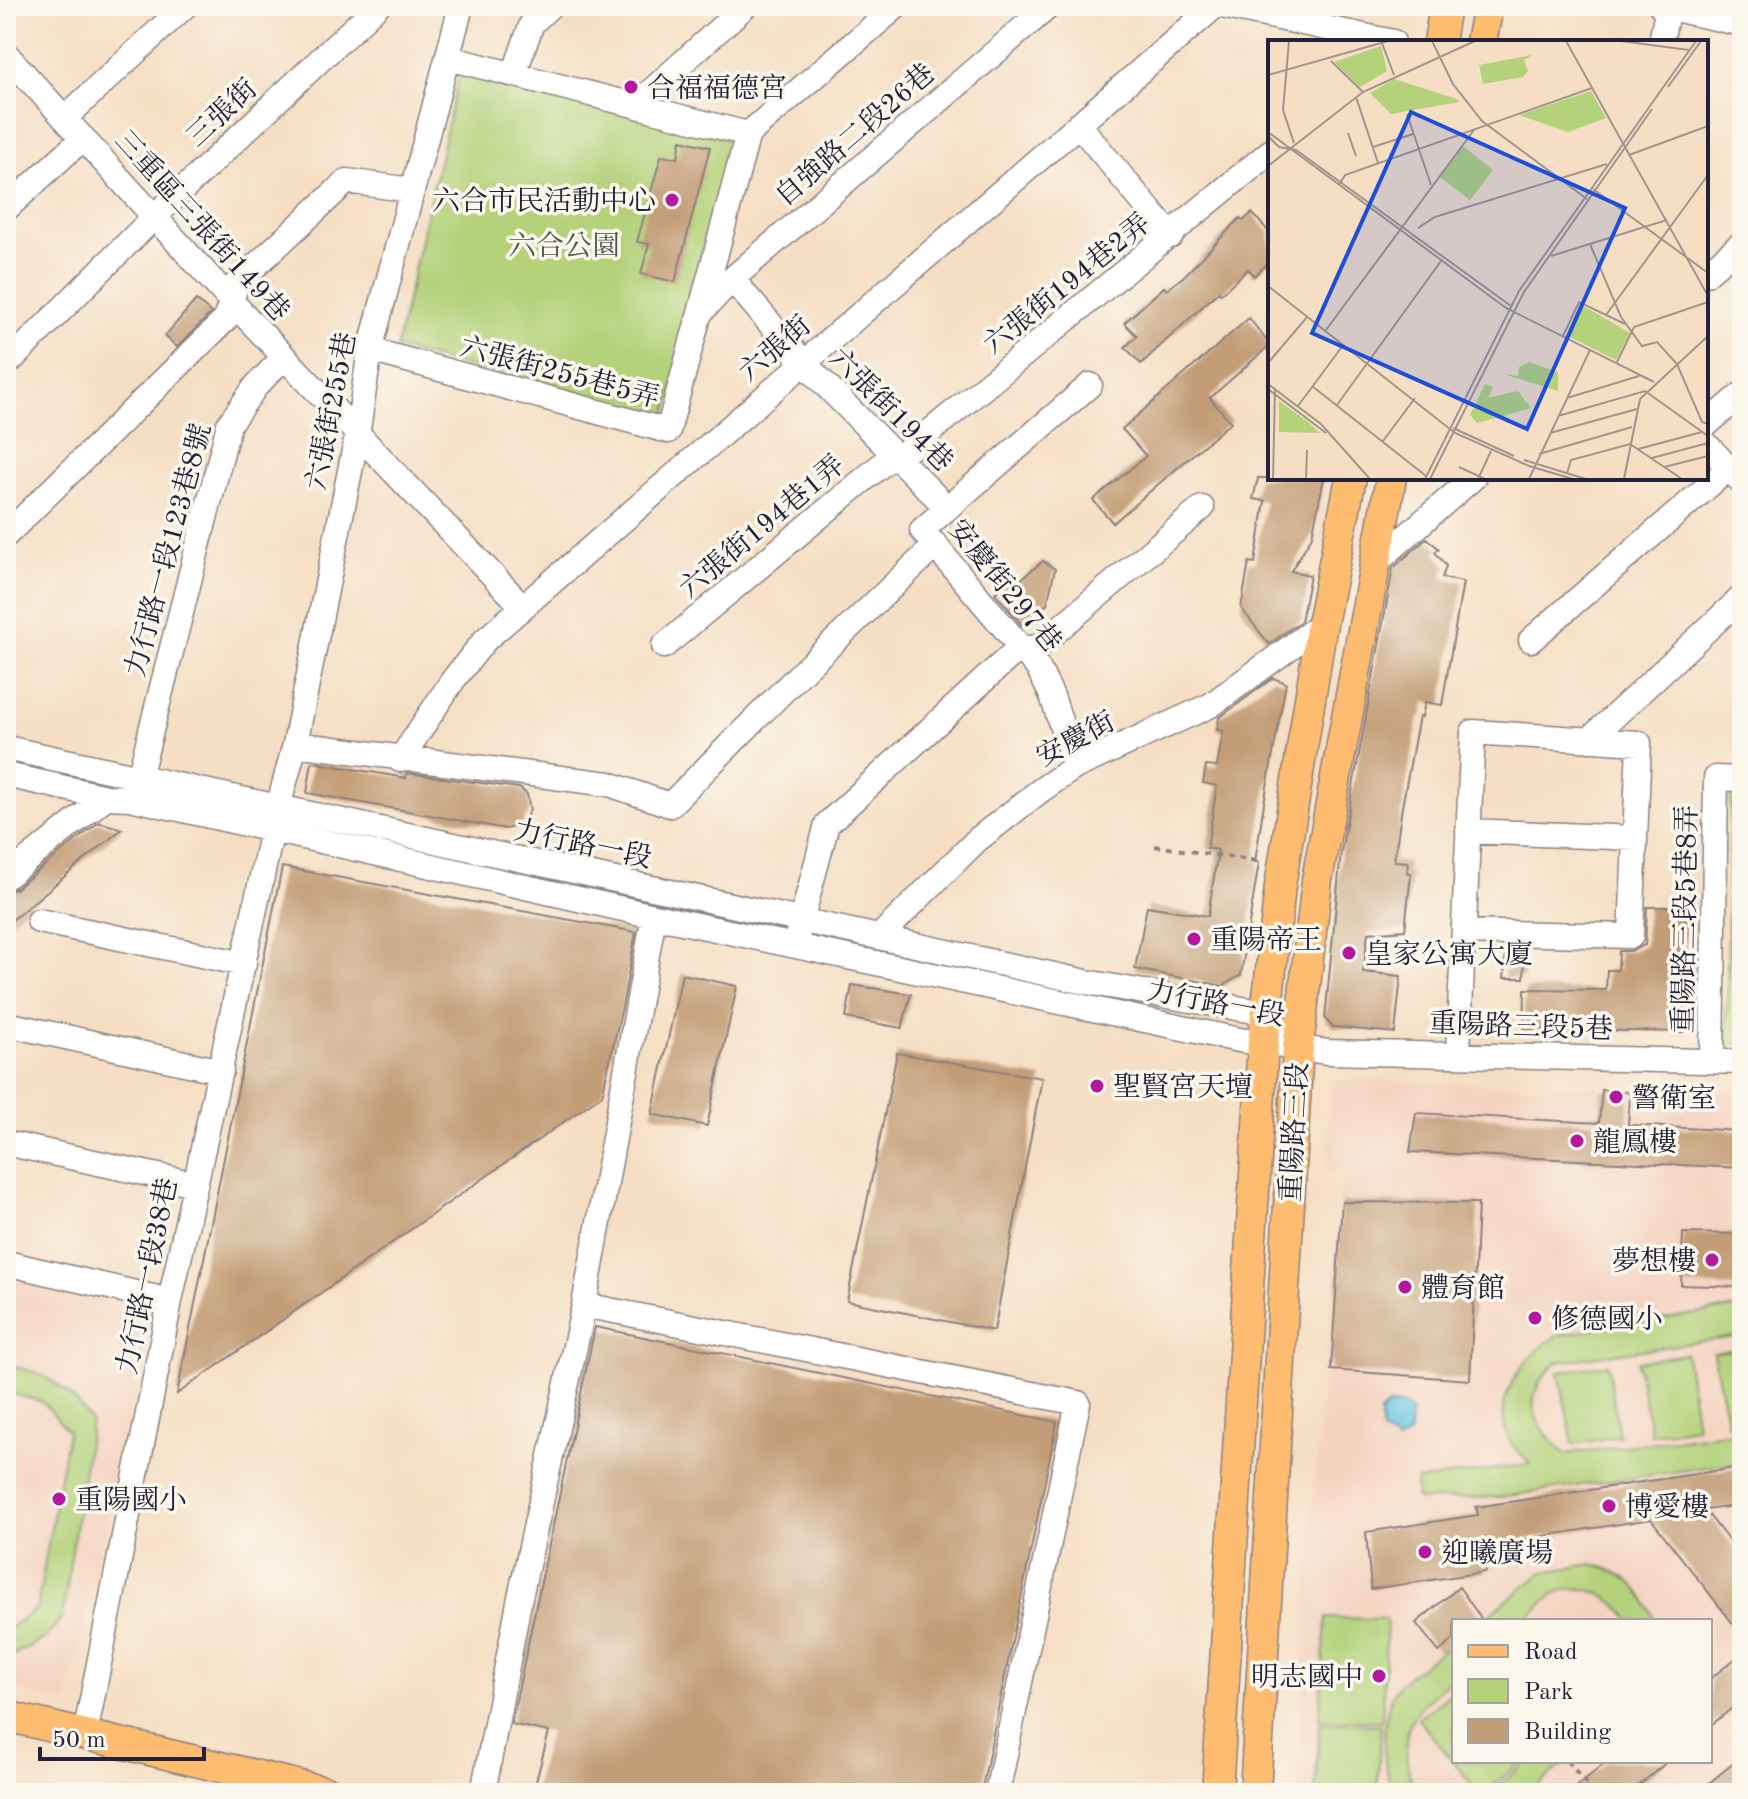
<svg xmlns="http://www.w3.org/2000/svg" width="1748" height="1799" viewBox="0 0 1748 1799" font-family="'Old Standard TT','Noto Serif TC',serif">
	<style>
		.built { fill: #f4d3c0; fill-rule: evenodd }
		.green { fill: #b3d27a; stroke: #6a7a5a; stroke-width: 2 }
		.water { fill: #66c4e4; stroke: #447390; stroke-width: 2 }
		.building { fill: #c39d77 }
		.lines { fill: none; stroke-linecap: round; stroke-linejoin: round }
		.minor-casing { stroke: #8c807f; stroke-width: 27 }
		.major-casing { stroke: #8c807f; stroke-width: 33 }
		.path { stroke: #8c807f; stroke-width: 4; stroke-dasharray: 6 6; stroke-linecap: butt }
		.minor { stroke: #fff; stroke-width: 24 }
		.major { stroke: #fdbc6f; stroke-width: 30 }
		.poi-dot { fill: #b5179e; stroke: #fbf7ec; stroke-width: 3 }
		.labels { text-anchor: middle; stroke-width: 7; stroke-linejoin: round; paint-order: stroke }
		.poi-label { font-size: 28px; fill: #22223b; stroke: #fbf7ec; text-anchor: start }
		.street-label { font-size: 28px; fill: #22223b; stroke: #fbf7ec }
		.park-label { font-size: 28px; fill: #4e574e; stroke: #fbf7ec }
		.inset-road { fill: none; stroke: #a1938d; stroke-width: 2 }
		.view { fill: #1d4ed8; fill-opacity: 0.15; stroke: #1d4ed8; stroke-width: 4 }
		.inset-edge { fill: none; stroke: #22223b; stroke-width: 4 }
	</style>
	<rect width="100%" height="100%" fill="#fbf7ec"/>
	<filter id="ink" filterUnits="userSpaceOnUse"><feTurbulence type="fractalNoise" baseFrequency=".0125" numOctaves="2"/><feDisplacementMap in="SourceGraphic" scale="16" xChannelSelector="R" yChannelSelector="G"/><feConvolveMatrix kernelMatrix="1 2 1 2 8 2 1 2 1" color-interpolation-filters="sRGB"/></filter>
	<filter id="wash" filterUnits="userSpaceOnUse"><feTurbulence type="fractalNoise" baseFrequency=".006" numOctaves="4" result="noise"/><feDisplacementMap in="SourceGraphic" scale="32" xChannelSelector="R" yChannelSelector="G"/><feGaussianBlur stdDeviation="1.8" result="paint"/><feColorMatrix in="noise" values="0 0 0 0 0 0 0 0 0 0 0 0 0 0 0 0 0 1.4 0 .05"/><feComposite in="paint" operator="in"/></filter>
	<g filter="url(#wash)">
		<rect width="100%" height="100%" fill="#f5dec3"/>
		<path class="built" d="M1331 1079 1742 1093V1793H1297L1309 1551 1341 1171H1326ZM1454 1621H1710V1761H1454Z
			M6 1273 153 1311 67 1702 6 1687Z"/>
		<path class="green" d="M460 71 734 141 666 417 396 348Z
			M1731 787H1742V1044L1726 1043Z
			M1742 1307V1336L1557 1362C1520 1397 1529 1421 1565 1454L1742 1431V1462L1501 1497 1417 1500 1416 1481 1530 1464C1525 1458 1517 1452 1513 1446 1486 1403 1523 1355 1559 1335Z
			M1742 1348V1422L1728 1425 1713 1353Z
			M1686 1354 1697 1427 1651 1434 1637 1362Z
			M1608 1364 1619 1436 1573 1444 1559 1372Z
			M6 1366C45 1370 70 1389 91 1422L62 1618 45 1638 6 1659V1631L37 1608 68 1431 43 1402 6 1392Z
			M1592 1564C1628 1573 1642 1588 1655 1621H1631C1615 1597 1583 1579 1554 1594 1542 1601 1533 1618 1519 1621 1508 1623 1493 1621 1481 1621L1543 1572Z
			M1326 1618 1387 1619 1382 1721 1319 1720Z
			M1454 1642V1677C1412 1712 1397 1724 1411 1781L1430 1793H1396C1380 1772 1381 1713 1395 1690 1403 1676 1440 1654 1454 1642Z
			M1454 1691V1761L1521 1762 1484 1793H1479L1418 1719Z
			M1320 1723 1381 1725 1377 1793H1315Z
			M1528 1761H1567L1529 1793H1490Z"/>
		<path class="water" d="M1390 1405H1404L1411 1411 1410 1433 1398 1442 1382 1432 1380 1413Z"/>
		<g id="blocks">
			<path class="building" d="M681 140 710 147 675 282 641 274 649 244 637 242 661 156 678 158Z
				M1252 213 1270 233V261L1254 276 1248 269 1221 294 1219 291 1141 364 1125 347 1137 336 1124 323 1164 287 1167 290 1184 276 1240 218 1243 221Z
				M196 300 211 313 177 347 165 336Z
				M1249 318 1270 345 1210 398 1231 422 1113 523 1093 500 1146 456 1122 429Z
				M1258 478H1324L1312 536 1291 571 1310 575 1301 621 1269 644 1241 608 1249 562 1255 563 1265 501 1253 499Z
				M1427 538 1439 549 1435 552 1446 566 1442 578 1463 582 1442 705 1425 702 1422 717 1419 716 1402 807 1394 861 1408 862 1407 873H1411L1405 930 1368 933 1363 972 1401 976 1395 1033 1333 1027 1325 1019 1341 852 1393 568Z
				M1043 561 1055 569 1047 604 1022 625 995 593 1009 580 1014 585Z
				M1273 678 1286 683 1264 803 1255 862H1259L1241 975 1223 986 1135 969 1147 906 1208 916 1218 850 1207 848 1217 786 1203 783 1206 766 1217 767 1223 731 1217 730 1219 718Z
				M312 762 406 778 407 773 519 788 527 794 530 810 522 824 506 829 307 793Z
				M99 822 122 829 6 925V892L15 889Z
				M282 867 636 932 623 1003 602 1095 177 1394Z
				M1647 907H1686L1683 1032 1524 1029 1525 989 1606 990 1607 970H1618L1619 951H1631L1645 945Z
				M1506 948H1525L1524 978H1504Z
				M682 974 737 986 707 1126 652 1114Z
				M852 985 911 994 902 1028 846 1018Z
				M897 1053 1042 1078 994 1331 847 1301Z
				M1602 1090 1630 1092 1628 1125 1742 1131V1168L1410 1152 1416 1113 1599 1123Z
				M1342 1202 1478 1203 1470 1380 1331 1370Z
				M1683 1233 1742 1234V1287L1681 1285Z
				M595 1327 1057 1422 981 1793H533L549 1732 511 1724Z
				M1742 1467V1505L1705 1510 1742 1558V1635L1651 1519 1481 1546 1485 1572 1371 1589 1366 1532 1478 1515 1476 1507Z
				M1459 1587 1483 1621H1454V1639L1439 1652 1416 1623Z
				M1742 1653V1700L1710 1726V1679Z
				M1742 1756V1793H1697Z
				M1608 1761H1668L1630 1793H1568Z"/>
		</g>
	</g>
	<g filter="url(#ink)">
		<use href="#blocks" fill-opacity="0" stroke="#8c807f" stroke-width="2"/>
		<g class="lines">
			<defs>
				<path id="minor" d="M1222 6 1393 42
					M1661 6 1742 24
					M1661 42 1668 7
					M6 54 231 301 522 606
					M448 58 748 134
					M514 74 532 23 550 6
					M637 104 745 6
					M65 118 185 6
					M1079 125 1171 236
					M748 134 897 6
					M6 209 83 138
					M1706 274 1742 243
					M732 279 803 362 947 508
					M703 310 732 279 1049 6
					M370 350 668 431 748 134
					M6 365 155 216 377 6
					M1706 425 1742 394
					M1706 444 1740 480
					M6 535 225 320 237 283 347 181 411 190
					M1372 566 1473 478
					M1531 640 1721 475 1742 464
					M664 646 886 461 898 458 1270 152
					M1589 740 1742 597
					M295 744 609 784 670 805 803 671 936 545
					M6 748 1086 982 1266 1013 1277 1026
					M400 760 453 680 485 640 1215 6
					M1075 767 1052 696 1038 668 922 530 1090 385
					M140 774 229 424 256 386 284 357
					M6 775 106 797 130 798 654 916 1239 1040 1328 1052 1742 1062
					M1468 831 1635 838
					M6 877 106 797
					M39 921 244 964
					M798 933 827 824 1020 647 1035 649 1202 508
					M880 936 977 840 1041 790 1075 767 1211 705 1322 624
					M6 1024 221 1071
					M1458 1053 1473 732 1639 743 1631 936 1464 932
					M1712 1061 1716 778 1742 779
					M6 1143 195 1184
					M6 1263 170 1301
					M584 1305 1078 1403 997 1793
					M85 1735 170 1301 272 830 295 744 357 436 370 350 461 6
					M483 1793 519 1602 584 1305 654 916"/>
				<path id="major" d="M1439 42 1445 6
					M1481 42 1488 6
					M6 1716 330 1793
					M1217 1793 1263 1044 1280 886 1322 624 1351 478
					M1255 1793 1298 1048 1317 880 1391 478"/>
			</defs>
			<use href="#minor" class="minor-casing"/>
			<use href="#major" class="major-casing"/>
			<path class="path" d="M1155 846 1257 861
				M1567 1761 1595 1793"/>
			<use href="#minor" class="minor"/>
			<use href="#major" class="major"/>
		</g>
	</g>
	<g class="poi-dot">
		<circle cx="631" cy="87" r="8"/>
		<circle cx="672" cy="200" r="8"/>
		<circle cx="1194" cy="939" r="8"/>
		<circle cx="1349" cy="953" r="8"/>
		<circle cx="1097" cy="1086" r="8"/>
		<circle cx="1616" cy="1097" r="8"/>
		<circle cx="1577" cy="1141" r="8"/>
		<circle cx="1712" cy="1260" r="8"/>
		<circle cx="1405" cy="1287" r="8"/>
		<circle cx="1535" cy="1318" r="8"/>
		<circle cx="59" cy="1499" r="8"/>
		<circle cx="1609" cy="1506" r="8"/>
		<circle cx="1425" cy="1552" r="8"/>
		<circle cx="1379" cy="1676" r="8"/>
	</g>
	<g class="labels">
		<g class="poi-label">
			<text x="647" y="97">合福福德宮</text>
			<text x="656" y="210" text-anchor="end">六合市民活動中心</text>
			<text x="1210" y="949">重陽帝王</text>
			<text x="1365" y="963">皇家公寓大廈</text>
			<text x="1113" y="1096">聖賢宮天壇</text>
			<text x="1632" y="1107">警衛室</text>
			<text x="1593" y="1151">龍鳳樓</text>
			<text x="1696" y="1270" text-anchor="end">夢想樓</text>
			<text x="1421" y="1297">體育館</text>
			<text x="1551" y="1328">修德國小</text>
			<text x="75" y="1509">重陽國小</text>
			<text x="1625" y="1516">博愛樓</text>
			<text x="1441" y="1562">迎曦廣場</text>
			<text x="1363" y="1686" text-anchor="end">明志國中</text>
		</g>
		<g class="street-label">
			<text transform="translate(221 112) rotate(-43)" y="10">三張街</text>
			<text transform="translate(854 134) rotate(-41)" y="10">自強路二段26巷</text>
			<text transform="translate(203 225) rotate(48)" y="10">三重區三張街149巷</text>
			<text transform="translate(1066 283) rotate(-39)" y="10">六張街194巷2弄</text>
			<text transform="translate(774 348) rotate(-41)" y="10">六張街</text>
			<text transform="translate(560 371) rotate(15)" y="10">六張街255巷5弄</text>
			<text transform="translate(892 409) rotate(45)" y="10">六張街194巷</text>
			<text transform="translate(330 411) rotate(-79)" y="10">六張街255巷</text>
			<text transform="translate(761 526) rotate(-40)" y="10">六張街194巷1弄</text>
			<text transform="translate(167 550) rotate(-75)" y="10">力行路一段123巷8號</text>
			<text transform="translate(1006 585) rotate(51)" y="10">安慶街297巷</text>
			<text transform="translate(1075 738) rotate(-28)" y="10">安慶街</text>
			<text transform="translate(583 843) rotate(12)" y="10">力行路一段</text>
			<text transform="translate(1684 919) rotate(-89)" y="10">重陽路三段5巷8弄</text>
			<text transform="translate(1216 1002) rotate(11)" y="10">力行路一段</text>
			<text transform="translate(1521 1025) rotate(2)" y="10">重陽路三段5巷</text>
			<text transform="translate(1293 1132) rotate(-87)" y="10">重陽路三段</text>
			<text transform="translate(146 1276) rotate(-78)" y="10">力行路一段38巷</text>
		</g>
		<g class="park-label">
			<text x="564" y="255">六合公園</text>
		</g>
	</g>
	<g transform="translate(1268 40)">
		<rect width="440" height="440" fill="#f5dec3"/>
		<path d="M113 6 119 31 92 47 66 22ZM264 15 256 20 260 31 255 37 215 44 211 25ZM126 39 189 59 191 62 123 74 102 53ZM323 51 338 78 300 92 251 75ZM195 106 225 130 202 160 172 137ZM312 264 362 293 348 320 298 295ZM261 322 290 332V351L235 334 250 336 251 327ZM217 344 225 347 220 358 250 351 263 368 209 383 202 375ZM11 361 39 381 52 393 11 392Z" fill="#b3d27a"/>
		<path class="inset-road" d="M21 1 15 70 26 103M164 1 185 44 214 81 319 159M298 1 440 256M353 1 421 10M114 3 126 35M63 21 95 52M0 35 120 1M400 47 433 1M88 57 110 123M139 74 163 145M0 92 238 268 386 342M80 93 88 116M0 96 11 107 28 110 243 266M105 107 145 94M361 115 440 86M0 126 95 52 207 1M71 145 77 135 324 48M325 149 440 233M150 188 167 177 339 124M322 204 353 277 374 306 389 302 409 324 434 382 440 384M283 216 399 180M0 246 187 393 261 426 305 439M338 275 440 135M58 290 206 90M295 296 311 262 357 284M349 322 366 287 440 262M0 323 40 276M0 344 53 384 102 439M44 346 158 436M0 349 58 393M299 358 371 336M69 365 173 221M30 366 76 304M290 376 377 351 440 396M185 388 246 416M282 393 369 369M115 401 147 358M370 409 434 392M271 414 364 387M384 418 440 403M256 420 318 439M191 427 217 439M396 427 440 416M299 433 303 420 362 404 414 439M5 439 7 349M38 439 39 410M157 439 251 251 428 1M162 439 256 252 384 69M210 439 223 411M261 439 322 310M356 439 372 359 440 296"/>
		<path class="view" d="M143 72 357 168 259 389 44 293Z"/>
		<rect width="440" height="440" class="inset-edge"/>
	</g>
	<rect width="1748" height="1799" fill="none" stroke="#fbf7ec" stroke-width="32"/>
	<rect x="1452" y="1619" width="260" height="144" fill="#fbf7ec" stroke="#a4a2a5" stroke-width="2"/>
	<rect x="1468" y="1645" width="40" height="12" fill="#fdbc6f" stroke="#a4a2a5" stroke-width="2"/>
	<text x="1524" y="1659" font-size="24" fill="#22223b">Road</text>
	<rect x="1468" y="1679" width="40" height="24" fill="#b3d27a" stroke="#a4a2a5" stroke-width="2"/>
	<text x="1524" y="1699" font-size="24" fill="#22223b">Park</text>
	<rect x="1468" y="1719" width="40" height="24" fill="#c39d77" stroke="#a4a2a5" stroke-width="2"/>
	<text x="1524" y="1739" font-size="24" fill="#22223b">Building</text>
	<path d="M40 1747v12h164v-12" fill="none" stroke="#22223b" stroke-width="4"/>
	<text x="52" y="1747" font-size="24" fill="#22223b" stroke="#fbf7ec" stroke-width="6" paint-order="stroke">50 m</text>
</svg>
